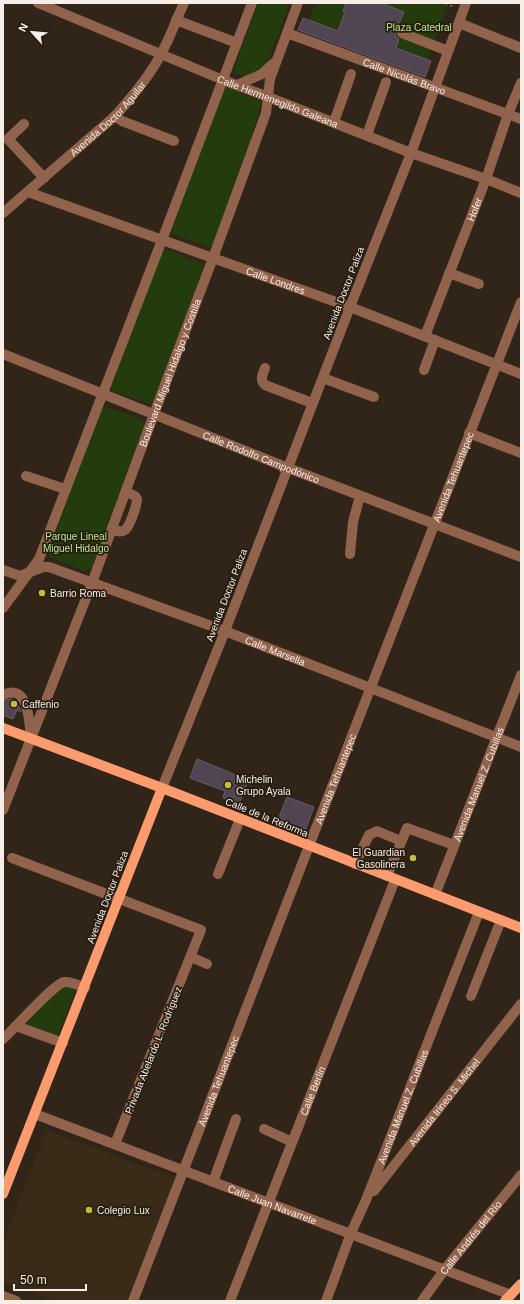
<svg xmlns="http://www.w3.org/2000/svg" width="524" height="1304" viewBox="0 0 524 1304" font-family="Helvetica,sans-serif">
	<style>
		.built { fill: #3a2a18 }
		.green { fill: #243c0d }
		.building { fill: #524553; stroke: #685b6a }
		.lines { fill: none; stroke-linecap: round; stroke-linejoin: round }
		.path { stroke: #7d7469; stroke-width: 1.5; stroke-dasharray: 2 3; stroke-linecap: butt }
		.minor { stroke: #91634d; stroke-width: 10 }
		.major { stroke: #fc9b6d; stroke-width: 10 }
		.poi-dot { fill: #c6bc3c; stroke: #261c0f; stroke-width: 1.5 }
		.labels { text-anchor: middle; stroke-width: 3.5; stroke-linejoin: round; paint-order: stroke }
		.park-label { font-size: 10px; fill: #b8e993; stroke: #261c0f }
		.street-label { font-size: 10px; fill: #f7efe7; stroke: #261c0f }
		.poi-label { font-size: 10px; fill: #f7efe7; stroke: #261c0f; text-anchor: start }
	</style>
	<rect width="100%" height="100%" fill="#302518"/>
	<path class="built" d="M47 1130 175 1178 128 1301H54L3 1282V1242Z"/>
	<path class="green" d="M258 3H290L267 64 263 69 245 77 234 73 233 71Z
		M316 3H346L354 15 350 25 341 22 338 31 309 20Z
		M381 3H448L427 60 396 48 399 37 384 31 387 24 398 28 404 12Z
		M227 87 259 100 261 104 246 157 213 246 209 247 173 234 171 231 224 90Z
		M166 249 202 263 204 267 154 401 149 404 113 391 111 387 162 252Z
		M106 407 142 419 145 424 92 568 85 571 49 557 48 552 102 409Z
		M62 986 77 988 57 1037 28 1025V1021L30 1018Z"/>
	<path class="building" d="M346 3H381L404 12 396 31 395 35 399 39 396 48 431 61 425 77 298 30 303 18 338 31 345 12 343 11Z
		M12 699 17 702 21 712 17 710 13 719 3 715V701Z
		M197 759 248 780 239 804 223 798 225 791 190 778Z
		M287 797 314 807 305 831 277 822Z"/>
	<g class="lines">
		<path class="path" d="M443 3 447 4 446 3
			M448 3 447 4 454 7"/>
		<g class="minor">
			<path id="s1" d="M38 3 223 80 268 97 411 153 486 179 521 193"/>
			<path d="M176 20 237 43"/>
			<path d="M459 23 521 48"/>
			<path id="s2" d="M287 33 521 119"/>
			<path d="M402 33 448 51"/>
			<path d="M237 85 262 74 274 63"/>
			<path d="M115 116 122 121 174 141"/>
			<path d="M334 122 351 74"/>
			<path d="M24 124 8 139 44 178"/>
			<path d="M367 135 386 82"/>
			<path id="s3" d="M28 192 350 307 521 374"/>
			<path id="s4" d="M3 213 115 116C132 97 150 76 161 54 170 38 176 20 184 3"/>
			<path d="M449 273 479 284"/>
			<path id="s5" d="M425 336 486 179 508 114 521 83"/>
			<path id="s6" d="M3 354 288 468 521 557"/>
			<path d="M265 368C263 374 259 379 265 385L312 403"/>
			<path d="M424 370 435 340"/>
			<path d="M323 378 374 397"/>
			<path d="M469 433 521 453"/>
			<path d="M26 476 65 489"/>
			<path d="M112 529C116 531 120 533 125 530 130 526 137 505 137 499L135 496 126 492"/>
			<path d="M350 554 353 522 360 496"/>
			<path id="s7" d="M3 570 20 576 43 567H49L225 631 521 747"/>
			<path d="M3 608 39 559 162 240 252 3"/>
			<path d="M3 695C29 682 29 722 31 737"/>
			<path d="M162 788 225 631 350 307 411 153 466 3"/>
			<path id="s8" d="M3 810 92 583 154 414 213 258 266 113 270 79 298 3"/>
			<path d="M12 858 201 930 115 1144"/>
			<path d="M355 864 369 835 377 831 401 841"/>
			<path d="M218 874 240 819"/>
			<path d="M387 876 407 828 454 845"/>
			<path id="s9" d="M435 895 521 675"/>
			<path d="M191 957 207 964"/>
			<path d="M471 996 501 920"/>
			<path d="M16 1026 63 1043"/>
			<path d="M3 1039C13 1030 54 984 64 982 71 981 78 985 85 988"/>
			<path id="s10" d="M35 1114 511 1295"/>
			<path d="M264 1129 292 1142"/>
			<path d="M213 1182 236 1119"/>
			<path id="s11" d="M374 1191 521 1004"/>
			<path d="M3 1296 16 1301"/>
			<path id="s12" d="M133 1301 309 846 521 302"/>
			<path id="s13" d="M230 1301 395 880"/>
			<path id="s14" d="M326 1301 351 1233 366 1200 479 912"/>
			<path id="s15" d="M422 1301 445 1269 521 1175"/>
		</g>
		<path class="major" d="M3 728 162 788 521 928
			M3 1194 162 788
			M505 1301 521 1284"/>
	</g>
	<g class="poi-dot">
		<circle cx="42" cy="593" r="4"/>
		<circle cx="14" cy="704" r="4"/>
		<circle cx="228" cy="785" r="4"/>
		<circle cx="413" cy="858" r="4"/>
		<circle cx="89" cy="1210" r="4"/>
	</g>
	<g class="labels">
		<g class="park-label">
			<text x="419" y="31">Plaza Catedral</text>
			<text x="76" y="540">Parque Lineal<tspan x="76" dy="12">Miguel Hidalgo</tspan></text>
		</g>
		<g class="street-label">
			<text dy="4" stroke="none"><textPath href="#s2" startOffset="125">Calle Nicolás Bravo</textPath></text>
			<text dy="4" stroke="none"><textPath href="#s1" startOffset="259">Calle Hermenegildo Galeana</textPath></text>
			<text dy="4" stroke="none"><textPath href="#s4" startOffset="141">Avenida Doctor Aguilar</textPath></text>
			<text dy="4" stroke="none"><textPath href="#s5" startOffset="136">Hofer</textPath></text>
			<text dy="4" stroke="none"><textPath href="#s3" startOffset="263">Calle Londres</textPath></text>
			<text transform="translate(343 293) rotate(-69)" y="4">Avenida Doctor Paliza</text>
			<text dy="4" stroke="none"><textPath href="#s8" startOffset="468">Boulevard Miguel Hidalgo y Costilla</textPath></text>
			<text dy="4" stroke="none"><textPath href="#s6" startOffset="278">Calle Rodolfo Campodónico</textPath></text>
			<text dy="4" stroke="none"><textPath href="#s12" startOffset="884">Avenida Tehuantepec</textPath></text>
			<text transform="translate(226 595) rotate(-69)" y="4">Avenida Doctor Paliza</text>
			<text dy="4" stroke="none"><textPath href="#s7" startOffset="290">Calle Marsella</textPath></text>
			<text dy="4" stroke="none"><textPath href="#s12" startOffset="560">Avenida Tehuantepec</textPath></text>
			<text dy="4" stroke="none"><textPath href="#s9" startOffset="119">Avenida Manuel Z. Cubillas</textPath></text>
			<text transform="translate(267 817) rotate(22)" y="4">Calle de la Reforma</text>
			<text transform="translate(107 897) rotate(-69)" y="4">Avenida Doctor Paliza</text>
			<text transform="translate(153 1050) rotate(-68)" y="4">Privada Abelardo L. Rodríguez</text>
			<text dy="4" stroke="none"><textPath href="#s12" startOffset="236">Avenida Tehuantepec</textPath></text>
			<text dy="4" stroke="none"><textPath href="#s13" startOffset="226">Calle Berlín</textPath></text>
			<text dy="4" stroke="none"><textPath href="#s11" startOffset="113">Avenida Irineo S. Michel</textPath></text>
			<text dy="4" stroke="none"><textPath href="#s14" startOffset="209">Avenida Manuel Z. Cubillas</textPath></text>
			<text dy="4" stroke="none"><textPath href="#s10" startOffset="254">Calle Juan Navarrete</textPath></text>
			<text dy="4" stroke="none"><textPath href="#s15" startOffset="80">Calle Andrés del Río</textPath></text>
		</g>
		<g class="poi-label">
			<text x="50" y="597">Barrio Roma</text>
			<text x="22" y="708">Caffenio</text>
			<text x="236" y="783">Michelin<tspan x="236" dy="12">Grupo Ayala</tspan></text>
			<text x="405" y="856" text-anchor="end">El Guardian<tspan x="405" dy="12">Gasolinera</tspan></text>
			<text x="97" y="1214">Colegio Lux</text>
		</g>
	</g>
	<rect width="524" height="1304" fill="none" stroke="#f7efe7" stroke-width="8"/>
	<g transform="translate(32 32) rotate(297)" stroke="#261c0f" stroke-width="3" paint-order="stroke">
	<path d="M0-3L7 15L0 10L-7 15Z" fill="#f7efe7"/>
	<text y="-6" font-size="11" font-weight="bold" text-anchor="middle" fill="#f7efe7">N</text>
	</g>
	<path d="M14 1284v6h72v-6" fill="none" stroke="#f7efe7" stroke-width="2"/>
	<text x="20" y="1284" font-size="12" fill="#f7efe7" stroke="#261c0f" stroke-width="3" paint-order="stroke">50 m</text>
</svg>
